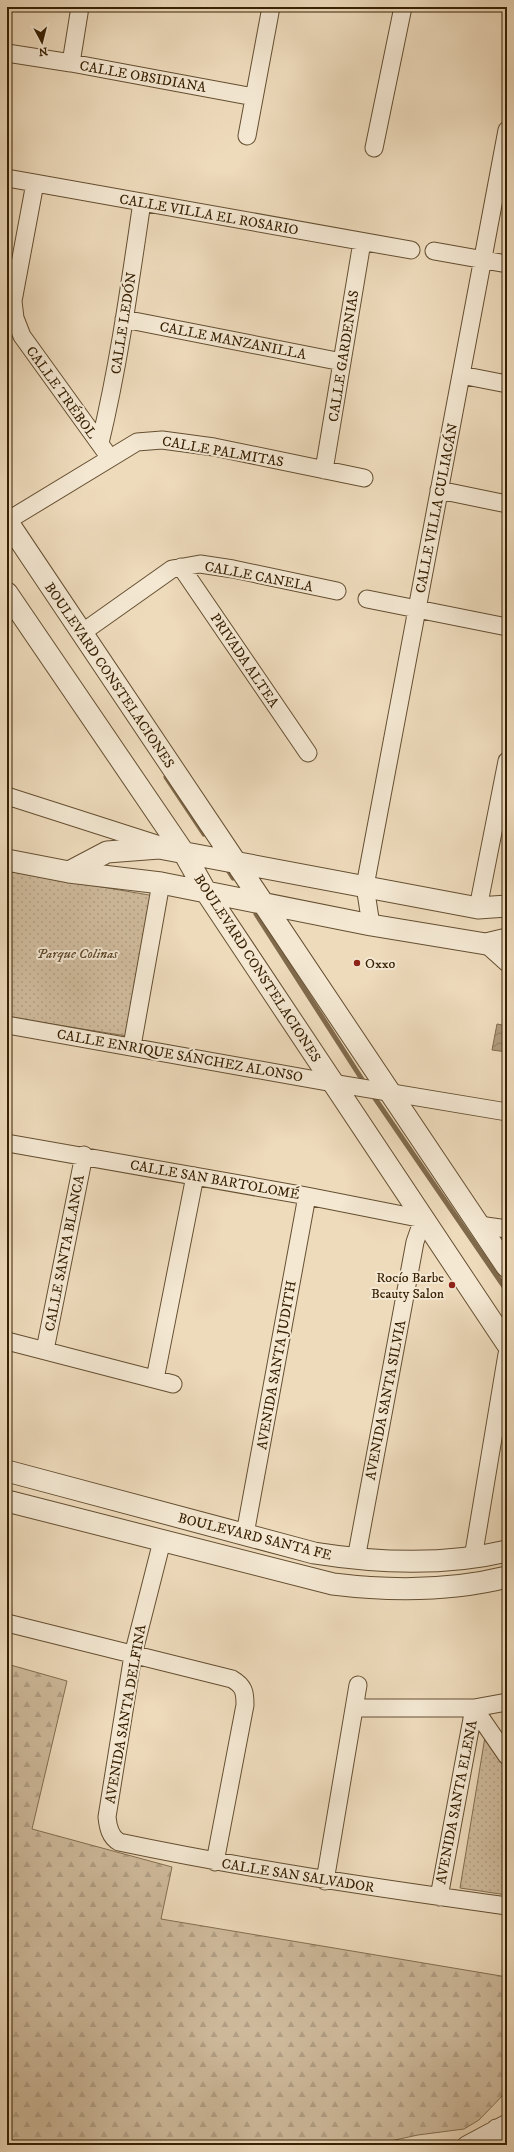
<svg xmlns="http://www.w3.org/2000/svg" width="514" height="2152" viewBox="0 0 514 2152" font-family="'IM FELL DW Pica',serif">
	<style>
		.grass { fill: url(#grass-dots); stroke: #836e50 }
		.forest { fill: url(#forest-firs); stroke: #836e50 }
		.water { fill: url(#water-waves); stroke: #806a4c }
		.lines { fill: none; stroke-linecap: round; stroke-linejoin: round }
		.stream { stroke: #806a4c; stroke-width: 5 }
		.minor-casing { stroke: #654f31; stroke-width: 19 }
		.tertiary-casing { stroke: #654f31; stroke-width: 23 }
		.minor { stroke: #f4e8d3; stroke-width: 17 }
		.tertiary { stroke: #f4e8d3; stroke-width: 21 }
		.poi-dot { fill: #8f2418; stroke: #f4e8d3; stroke-width: 1.5 }
		.labels { text-anchor: middle; stroke-width: 4; stroke-linejoin: round; paint-order: stroke }
		.street-label { font-size: 14px; fill: #372003; stroke: #f4e8d3 }
		.park-label { font-size: 14px; font-style: italic; fill: #5d472a; stroke: #f4e8d3 }
		.poi-label { font-size: 14px; fill: #372003; stroke: #f4e8d3; text-anchor: start }
	</style>
	<defs>
		<pattern id="grass-dots" width="8" height="8" patternUnits="userSpaceOnUse"><rect width="8" height="8" fill="#cfbb9d"/><path d="M2 2h.1M6 6h.1" fill="none" stroke="#b2a086" stroke-width="1.8" stroke-linecap="round"/></pattern>
		<pattern id="forest-firs" width="22" height="20" patternUnits="userSpaceOnUse"><rect width="22" height="20" fill="#cfbb9d"/><path d="M5 1l3.5 6h-7zM16 11l3.5 6h-7z" fill="#b2a086"/></pattern>
		<pattern id="water-waves" width="16" height="10" patternUnits="userSpaceOnUse"><rect width="16" height="10" fill="#b09b7d"/><path d="M0 5q4-4 8 0t8 0" fill="none" stroke="#907e64"/></pattern>
	</defs>
	<rect width="100%" height="100%" fill="#eedbbc"/>
	<filter id="stains"><feTurbulence type="fractalNoise" baseFrequency=".005" numOctaves="4"/><feColorMatrix values="0 0 0 0 .2 0 0 0 0 .09 0 0 0 0 .02 0 0 0 .5 -.17"/></filter>
	<radialGradient id="worn" r=".72"><stop offset=".6" stop-color="#630" stop-opacity="0"/><stop offset="1" stop-color="#630" stop-opacity=".3"/></radialGradient>
	<path class="grass" d="M7 871 155 896 133 1037 7 1017Z
		M485 1737 507 1769V1895L460 1888Z"/>
	<path class="forest" d="M7 1664 67 1681 32 1829 172 1867 161 1919 507 1977V2091L479 2120 464 2129 418 2135 372 2145H7Z"/>
	<path class="water" d="M497 1024 507 1026V1052L492 1050Z"/>
	<g class="lines">
		<path class="stream" d="M166 777 204 834
			M226 867 233 878
			M256 914 365 1084
			M372 1094 507 1291"/>
		<defs>
			<path id="minor" d="M7 53 71 63 254 97
				M71 63 80 7
				M247 136 271 7
				M374 148 403 7
				M7 178 411 250
				M35 183 13 301 15 318 22 336 110 458
				M434 251 507 264
				M124 319 342 362
				M461 375 507 384
				M100 443C119 364 130 283 142 202
				M324 470 362 242
				M439 490 507 504
				M7 521 137 442 162 440 214 447 364 478
				M181 567 308 753
				M367 599 507 627
				M83 632 172 569 200 564 233 569 337 591
				M7 796 163 846
				M478 908 507 761
				M371 925 365 886 507 130
				M486 944 507 963
				M7 1025 333 1083 507 1112
				M132 1046 161 883
				M7 1143 307 1196 423 1219 415 1242 356 1559
				M479 1225 507 1229
				M7 1341 173 1384
				M45 1350 84 1155
				M155 1379 195 1176
				M245 1534 307 1196
				M162 1541 133 1655 107 1817C108 1827 110 1837 119 1842 247 1869 377 1888 507 1906
				M473 1558 507 1354
				M7 1623 232 1679C244 1686 245 1692 245 1705L215 1862
				M355 1708H474L507 1702
				M474 1708 507 1756
				M325 1881 358 1685
				M439 1897 474 1708
				M496 2128 504 2145
				M466 2145 507 2123"/>
			<path id="tertiary" d="M7 521 507 1267
				M7 593 184 853 206 892 507 1344
				M7 860 69 872 161 883 371 925 486 944 507 939
				M69 872 107 852 159 848 478 908 507 906
				M7 1471 314 1553C377 1563 444 1566 507 1551
				M7 1501 333 1584C390 1591 451 1591 507 1577"/>
		</defs>
		<use href="#minor" class="minor-casing"/>
		<use href="#tertiary" class="tertiary-casing"/>
		<use href="#minor" class="minor"/>
		<use href="#tertiary" class="tertiary"/>
	</g>
	<g class="poi-dot">
		<circle cx="357" cy="963" r="4"/>
		<circle cx="452" cy="1285" r="4"/>
	</g>
	<g class="labels">
		<g class="street-label">
			<text transform="translate(143 76) rotate(10)" y="5">CALLE OBSIDIANA</text>
			<text transform="translate(209 214) rotate(10)" y="5">CALLE VILLA EL ROSARIO</text>
			<text transform="translate(123 323) rotate(-81)" y="5">CALLE LEDÓN</text>
			<text transform="translate(233 340) rotate(11)" y="5">CALLE MANZANILLA</text>
			<text transform="translate(343 356) rotate(-81)" y="5">CALLE GARDENIAS</text>
			<text transform="translate(62 392) rotate(54)" y="5">CALLE TRÉBOL</text>
			<text transform="translate(223 451) rotate(10)" y="5">CALLE PALMITAS</text>
			<text transform="translate(436 508) rotate(-79)" y="5">CALLE VILLA CULIACÁN</text>
			<text transform="translate(259 576) rotate(11)" y="5">CALLE CANELA</text>
			<text transform="translate(245 660) rotate(56)" y="5">PRIVADA ALTEA</text>
			<text transform="translate(110 675) rotate(56)" y="5">BOULEVARD CONSTELACIONES</text>
			<text transform="translate(258 968) rotate(57)" y="5">BOULEVARD CONSTELACIONES</text>
			<text transform="translate(180 1055) rotate(10)" y="5">CALLE ENRIQUE SÁNCHEZ ALONSO</text>
			<text transform="translate(215 1179) rotate(10)" y="5">CALLE SAN BARTOLOMÉ</text>
			<text transform="translate(64 1253) rotate(-79)" y="5">CALLE SANTA BLANCA</text>
			<text transform="translate(276 1365) rotate(-80)" y="5">AVENIDA SANTA JUDITH</text>
			<text transform="translate(385 1400) rotate(-79)" y="5">AVENIDA SANTA SILVIA</text>
			<text transform="translate(255 1536) rotate(14)" y="5">BOULEVARD SANTA FE</text>
			<text transform="translate(125 1714) rotate(-80)" y="5">AVENIDA SANTA DELFINA</text>
			<text transform="translate(456 1802) rotate(-79)" y="5">AVENIDA SANTA ELENA</text>
			<text transform="translate(298 1875) rotate(9)" y="5">CALLE SAN SALVADOR</text>
		</g>
		<g class="park-label">
			<text x="77" y="958">Parque Colinas</text>
		</g>
		<g class="poi-label">
			<text x="365" y="968">Oxxo</text>
			<text x="444" y="1282" text-anchor="end">Rocío Barbe<tspan x="444" dy="16">Beauty Salon</tspan></text>
		</g>
	</g>
	<rect width="514" height="2152" fill="none" stroke="#eedbbc" stroke-width="24"/>
	<rect x="8" y="8" width="498" height="2136" fill="none" stroke="#372003" stroke-width="2"/>
	<rect x="12" y="12" width="490" height="2128" fill="none" stroke="#372003"/>
	<g transform="translate(42 42) rotate(173)" stroke="#f4e8d3" stroke-width="3" paint-order="stroke">
	<path d="M0-3L7 15L0 10L-7 15Z" fill="#372003"/>
	<text y="-6" font-size="11" font-weight="bold" text-anchor="middle" fill="#372003">N</text>
	</g>
	<rect width="100%" height="100%" filter="url(#stains)"/>
	<rect width="100%" height="100%" fill="url(#worn)"/>
</svg>
